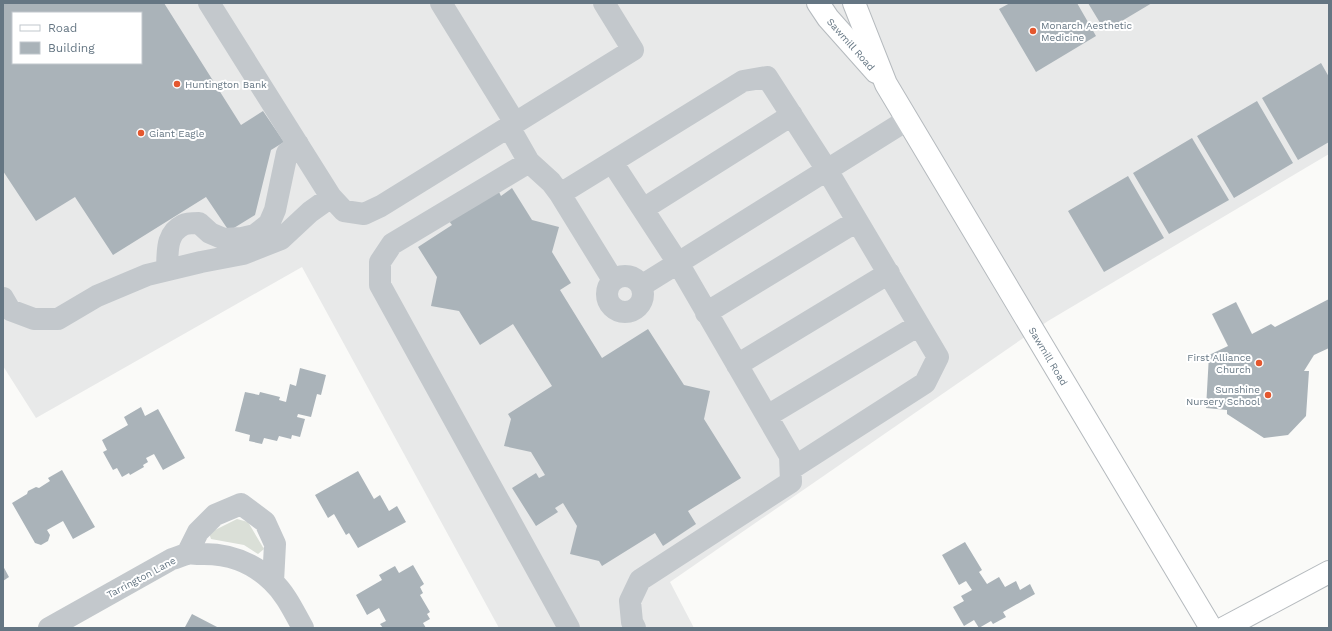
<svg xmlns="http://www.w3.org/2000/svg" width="1332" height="631" viewBox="0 0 1332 631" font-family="'Work Sans',sans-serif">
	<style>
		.built { fill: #e8e9e9; fill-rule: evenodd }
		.green { fill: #dadfd7 }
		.building { fill: #aab3b9; fill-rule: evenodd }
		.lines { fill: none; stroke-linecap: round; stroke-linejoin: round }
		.major-casing { stroke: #b5babe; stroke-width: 24 }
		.minor { stroke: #c3c8cc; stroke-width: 22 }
		.major { stroke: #fff; stroke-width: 22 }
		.poi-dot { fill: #e4572e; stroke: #fff; stroke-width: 1.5 }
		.labels { text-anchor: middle; stroke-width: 4; stroke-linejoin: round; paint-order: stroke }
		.poi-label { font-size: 10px; fill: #657683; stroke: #fff; text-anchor: start }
		.street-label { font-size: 10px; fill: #657683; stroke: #fff }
	</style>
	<rect width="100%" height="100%" fill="#fafaf8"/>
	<path class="built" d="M3 3H1329V154L1048 321 670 582 694 628H499L302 267 36 418 3 366ZM13 13H141V63H13Z"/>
	<path class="green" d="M237 519 248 522 264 549 258 554 244 545 211 539 209 533Z"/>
	<path class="building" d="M3 3H164L241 125 263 111 284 142 271 150 255 215 229 231 206 197 113 255 75 197 36 221 3 171ZM13 13H141V63H13Z
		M1010 3H1077L1096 36 1036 72 999 9Z
		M1088 3H1152L1105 31Z
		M1321 63 1329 77V142L1298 160 1262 98Z
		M1257 101 1293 163 1234 198 1197 136Z
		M1192 138 1229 200 1169 234 1133 173Z
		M1128 176 1164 238 1104 272 1068 211Z
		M512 188 532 220 559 227 552 252 571 283 560 290 602 358 648 329 684 385 710 391 704 419 741 478 688 511 696 524 663 546 655 533 602 566 599 561 570 554 577 526 563 503 555 508 558 512 536 526 512 488 536 473 539 478 545 475 531 452 504 446 511 419 508 414 552 386 513 324 480 345 459 311 431 306 437 277 418 247 452 225 449 221 498 190 501 196Z
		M1329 299V348L1314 355 1304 371H1309L1306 416 1288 435 1264 438 1227 414V410L1206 408 1209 355 1228 346 1212 314 1236 302 1252 334 1271 324 1275 327Z
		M300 368 326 375 321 395 317 394 311 417 298 414 297 417 305 419 300 437 292 435 291 439 279 436 277 441 264 438 262 444 249 441 250 435 235 431 245 392 259 395 260 392 280 397 279 400 286 402 290 384 296 386Z
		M141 407 145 416 158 409 185 458 163 470 154 454 146 458 148 462 143 465 144 467 130 475 129 473 122 477 117 468 113 470 103 452 107 450 102 440 128 425 124 417Z
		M62 470 95 527 73 539 63 521 47 530 50 535 48 541 41 545 35 543 12 503 27 494 28 491 36 487 39 488 50 481 48 478Z
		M358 471 374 499 380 495 389 511 397 506 406 522 358 548 349 533 346 535 334 514 328 518 315 495Z
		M965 542 982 570 979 572 987 584 999 577 1005 587 1016 581 1020 590 1030 584 1035 594 1003 612 1006 617 993 624 991 621 979 628 974 620 964 626 953 607 964 601 961 596 972 590 966 581 959 585 942 555Z
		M413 565 424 584 420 587 423 593 420 595 430 612 427 614 430 619 423 623 426 628H383L380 624 386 621 379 608 367 615 356 595 382 580 379 575 395 566 399 573Z
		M3 566 9 577 3 581Z
		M192 614 219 628 185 627Z"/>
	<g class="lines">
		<defs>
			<g id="major">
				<path id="s1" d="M818 3 828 18 876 72"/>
				<path id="s2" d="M854 3 886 84 1211 628"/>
				<path d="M1224 628 1329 572"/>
			</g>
		</defs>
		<use href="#major" class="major-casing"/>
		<path class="minor" d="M441 3 515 123
			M509 127 529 162 551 182 560 194 612 162 678 263 907 120
			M529 162 392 244 380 262V285L569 628
			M612 162 743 81 767 77 827 170 938 357 925 383 791 469
			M560 194 613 280
			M331 197 344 211 364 214 381 206 633 50 604 3
			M643 209 792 115
			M167 270C168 253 165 234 183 225 187 223 194 223 199 223L210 233 224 239 242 238 255 235 269 224 275 210 287 153 298 144
			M607 294a18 18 0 1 1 36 0a18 18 0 1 1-36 0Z
			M3 298 10 310 34 319H58L97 296 147 275 201 262 243 254 281 239 310 212 331 197 209 3
			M706 313 857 221
			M737 365 889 273
			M767 416 919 325
			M187 554 198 532 215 515 241 504 265 522 275 544 273 582
			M49 628 172 559C177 558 182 555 187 554 190 553 195 554 199 554 228 553 251 561 272 581 286 594 294 612 303 628
			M635 628 632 622 630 601 640 580 791 482 790 456 678 263 641 286"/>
		<use href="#major" class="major"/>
	</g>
	<g class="poi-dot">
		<circle cx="1033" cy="31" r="4"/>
		<circle cx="177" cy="84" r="4"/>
		<circle cx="141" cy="133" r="4"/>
		<circle cx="1259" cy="363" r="4"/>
		<circle cx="1268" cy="395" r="4"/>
	</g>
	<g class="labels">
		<g class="poi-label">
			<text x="1041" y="29">Monarch Aesthetic<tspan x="1041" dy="12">Medicine</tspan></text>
			<text x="185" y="88">Huntington Bank</text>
			<text x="149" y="137">Giant Eagle</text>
			<text x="1251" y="361" text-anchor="end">First Alliance<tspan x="1251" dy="12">Church</tspan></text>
			<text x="1260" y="393" text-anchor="end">Sunshine<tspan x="1260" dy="12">Nursery School</tspan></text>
		</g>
		<g class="street-label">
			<text dy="4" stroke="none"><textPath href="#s1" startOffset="53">Sawmill Road</textPath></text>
			<text dy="4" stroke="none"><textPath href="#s2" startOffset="404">Sawmill Road</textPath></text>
			<text transform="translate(141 577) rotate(-28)" y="4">Tarrington Lane</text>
		</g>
	</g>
	<rect width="1332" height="631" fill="none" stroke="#657683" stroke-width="8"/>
	<rect x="12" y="12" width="130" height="52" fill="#ffffff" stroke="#c1c8cd"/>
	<rect x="20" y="25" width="20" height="6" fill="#ffffff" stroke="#c1c8cd"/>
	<text x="48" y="32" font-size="12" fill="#657683">Road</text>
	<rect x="20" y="42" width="20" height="12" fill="#aab3b9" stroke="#c1c8cd"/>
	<text x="48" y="52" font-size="12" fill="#657683">Building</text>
</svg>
